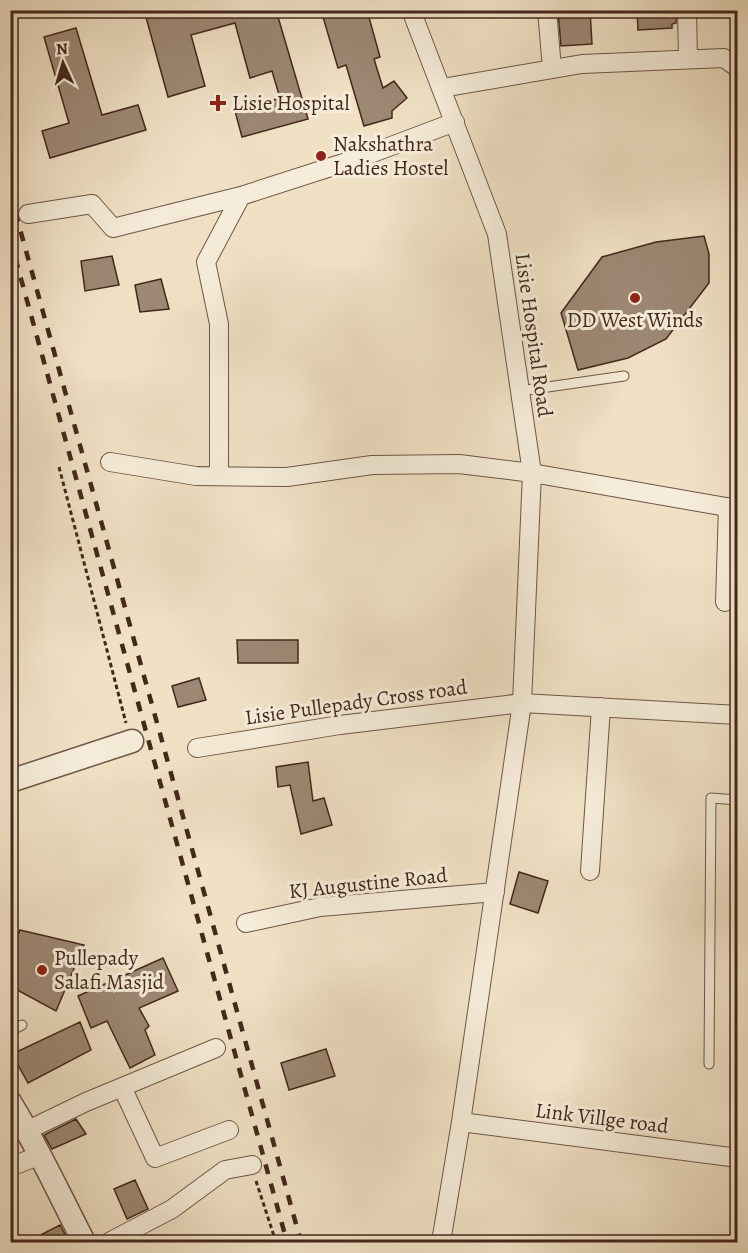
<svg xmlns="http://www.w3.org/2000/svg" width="748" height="1253" viewBox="0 0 748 1253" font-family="Alegreya,serif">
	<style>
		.building { fill: #9d8874; stroke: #44271c; stroke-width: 1.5 }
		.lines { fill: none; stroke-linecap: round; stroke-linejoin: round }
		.service-casing { stroke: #6f5646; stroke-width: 11 }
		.minor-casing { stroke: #6f5646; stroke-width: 20 }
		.tertiary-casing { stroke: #6f5646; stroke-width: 25 }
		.path { stroke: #44271c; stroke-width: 3; stroke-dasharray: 4.5 3; stroke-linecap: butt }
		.service { stroke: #f5ecd9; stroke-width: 9 }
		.minor { stroke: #f5ecd9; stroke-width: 18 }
		.tertiary { stroke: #f5ecd9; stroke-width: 22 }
		.rail { stroke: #44271c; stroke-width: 4.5; stroke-dasharray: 10 10; stroke-linecap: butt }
		.poi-dot { fill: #8f2418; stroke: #f5ecd9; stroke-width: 2 }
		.labels { text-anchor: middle; stroke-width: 6; stroke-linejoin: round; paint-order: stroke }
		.poi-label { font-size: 21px; fill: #44271c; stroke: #f5ecd9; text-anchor: start }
		.street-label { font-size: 21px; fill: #44271c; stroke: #f5ecd9 }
	</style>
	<rect width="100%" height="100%" fill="#f0e1c5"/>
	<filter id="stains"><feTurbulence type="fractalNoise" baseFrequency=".00333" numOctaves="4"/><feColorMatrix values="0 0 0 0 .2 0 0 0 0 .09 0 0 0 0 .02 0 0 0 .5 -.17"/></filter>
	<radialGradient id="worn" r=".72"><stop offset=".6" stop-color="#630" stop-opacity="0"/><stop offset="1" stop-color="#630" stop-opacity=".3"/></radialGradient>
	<path class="building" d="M144 10H276L308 119 242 137 235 111 280 98 272 71 250 78 235 23 191 35 205 86 168 97Z
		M321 10H367L380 57 374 59 383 88 394 81 407 98 392 111V118L364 126 346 65 338 68Z
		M558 10H590L592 44 561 46Z
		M637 10H676V23L672 24V28L638 30Z
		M76 28 102 115 138 105 146 130 50 158 42 131 69 123 44 37Z
		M704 236 709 254V283L666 339 628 358 578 370 561 313 602 257 656 242Z
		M112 256 119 285 85 291 81 261Z
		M161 279 169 309 140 312 135 285Z
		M237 640H298V663H238Z
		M199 678 206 700 178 707 172 686Z
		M308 762 313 801 324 798 332 825 301 834 290 785 278 787 276 767Z
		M519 872 548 881 538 913 510 904Z
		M20 930 84 945 56 1011 10 986V954Z
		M163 958 178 991 139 1008 149 1026 145 1030 155 1055 130 1068 107 1021 91 1028 78 996Z
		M80 1022 91 1050 28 1083 12 1054Z
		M326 1049 335 1076 289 1090 281 1063Z
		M76 1119 86 1134 52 1149 44 1135Z
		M135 1180 148 1209 127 1219 114 1189Z
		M60 1225 69 1242H27Z"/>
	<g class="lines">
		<defs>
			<path id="service" d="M520 391 624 376
				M10 1031 22 1025
				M709 1064 711 798 738 800"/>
			<path id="minor" d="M411 10 497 234 532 473 738 509
				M547 10 552 69
				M687 10 688 59
				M442 88 582 64 724 58 738 68
				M28 214 92 204 113 228 241 196
				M110 462 196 476 287 477 372 465 459 464 532 473 522 703 738 715
				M219 476V324L206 262 241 196 362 157 455 122
				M725 602 728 507
				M197 748 340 725 522 703 461 1122 441 1242
				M590 871 601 707
				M246 923 320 907 495 892
				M122 1087 155 1158 229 1130
				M461 1122 738 1158
				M28 1130 86 1102 216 1048
				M10 1167 38 1156
				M109 1242 172 1209 225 1170 252 1165"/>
			<path id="tertiary" d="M10 781 132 741
				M10 1102C38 1147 60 1196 84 1242"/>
		</defs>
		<use href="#service" class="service-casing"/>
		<use href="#minor" class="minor-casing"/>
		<use href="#tertiary" class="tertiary-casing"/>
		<path class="path" d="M59 467 126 723
			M256 1181 276 1242"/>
		<use href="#service" class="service"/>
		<use href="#minor" class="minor"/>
		<use href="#tertiary" class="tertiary"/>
		<path class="rail" d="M10 193 301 1242
			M10 239 287 1242"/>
	</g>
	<g class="poi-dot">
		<path d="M215 94h6v6h6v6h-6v6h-6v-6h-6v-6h6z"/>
		<circle cx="321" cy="156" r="6"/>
		<circle cx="635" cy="298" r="6"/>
		<circle cx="42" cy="970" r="6"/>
	</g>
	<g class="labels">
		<g class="poi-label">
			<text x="232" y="110">Lisie Hospital</text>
			<text x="333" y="151">Nakshathra<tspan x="333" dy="24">Ladies Hostel</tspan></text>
			<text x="635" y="327" text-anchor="middle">DD West Winds</text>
			<text x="54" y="965">Pullepady<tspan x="54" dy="24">Salafi Masjid</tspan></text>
		</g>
		<g class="street-label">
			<text transform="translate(534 335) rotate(82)" y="7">Lisie Hospital Road</text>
			<text transform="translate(356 702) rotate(-8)" y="7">Lisie Pullepady Cross road</text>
			<text transform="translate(368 883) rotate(-6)" y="7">KJ Augustine Road</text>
			<text transform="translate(602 1118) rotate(7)" y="7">Link Villge road</text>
		</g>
	</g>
	<rect width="748" height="1253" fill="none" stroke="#f0e1c5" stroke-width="36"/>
	<rect x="12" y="12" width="724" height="1229" fill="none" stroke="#44271c" stroke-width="3"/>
	<rect x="18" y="18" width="712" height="1217" fill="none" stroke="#44271c" stroke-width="1.5"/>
	<g transform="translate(63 63) rotate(356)" stroke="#f5ecd9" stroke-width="4.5" paint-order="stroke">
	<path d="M0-4.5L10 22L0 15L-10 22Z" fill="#44271c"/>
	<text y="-9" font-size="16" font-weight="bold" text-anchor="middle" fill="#44271c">N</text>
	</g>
	<rect width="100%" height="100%" filter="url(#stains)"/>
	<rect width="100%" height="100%" fill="url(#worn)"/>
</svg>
